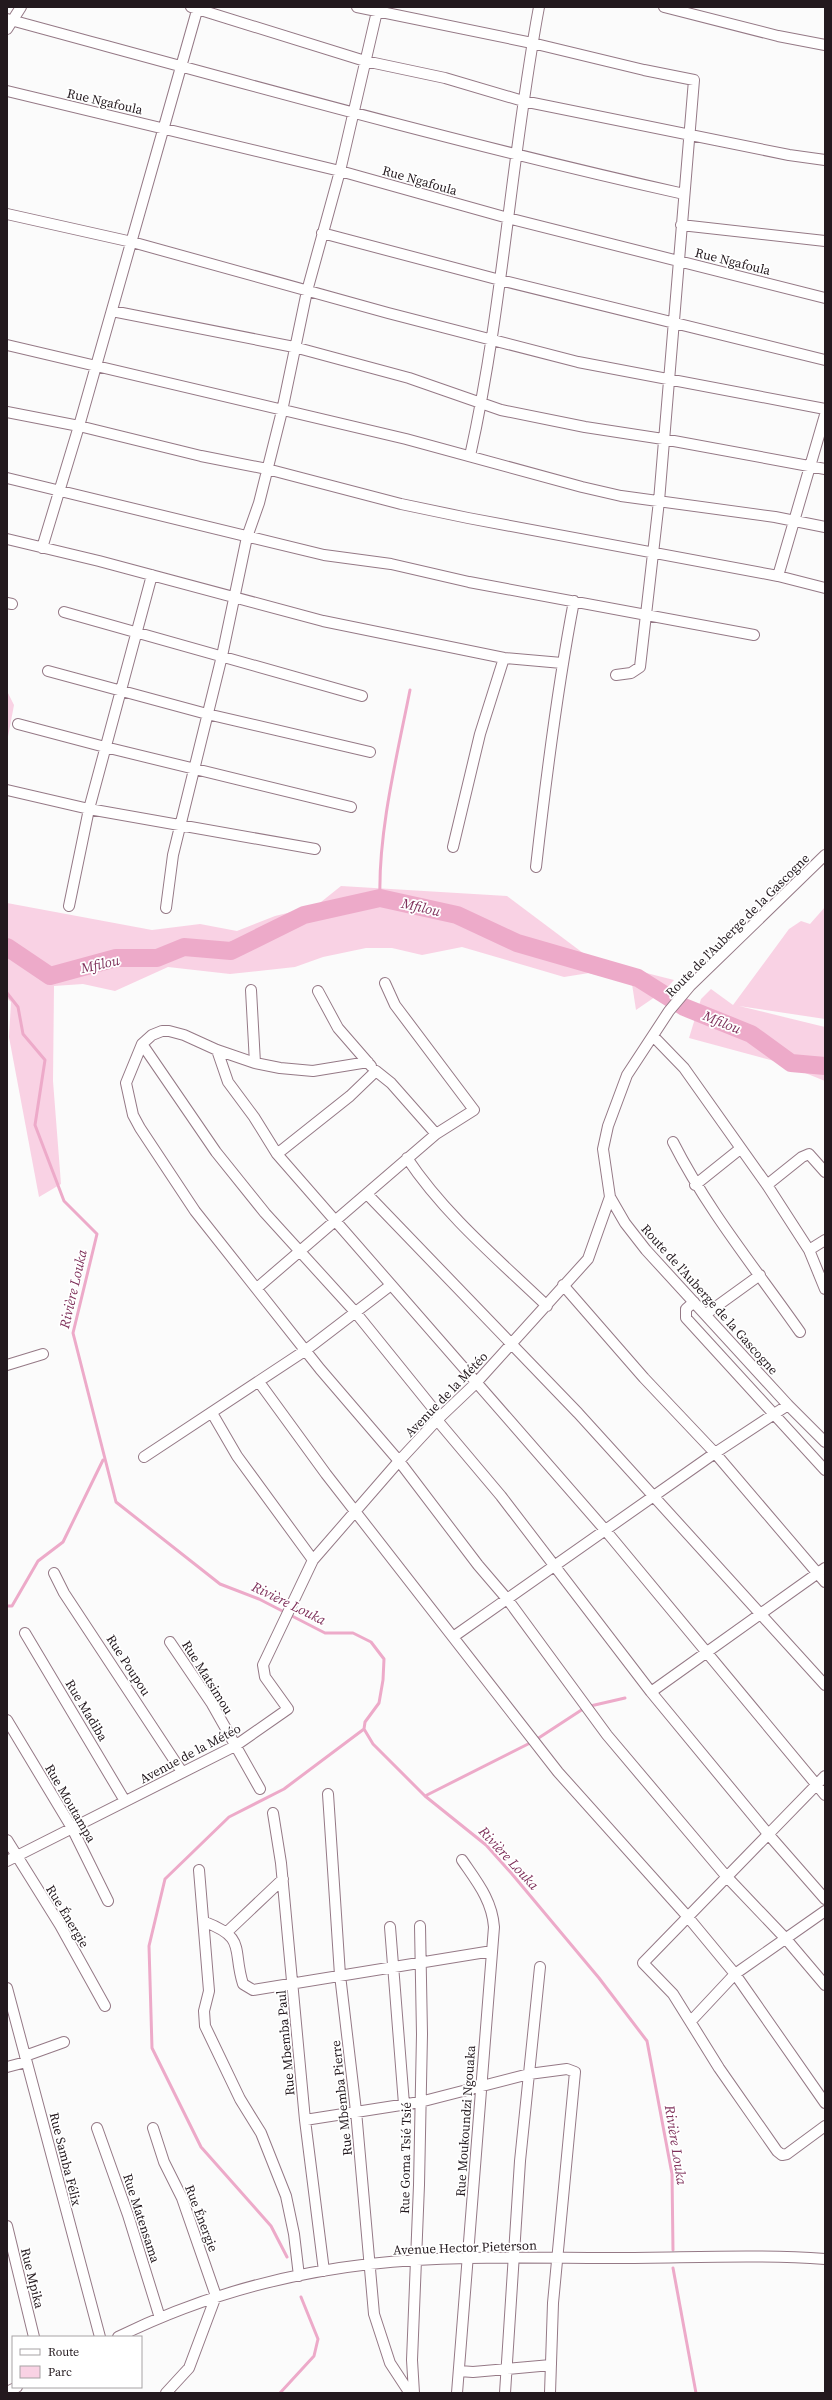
<svg xmlns="http://www.w3.org/2000/svg" width="832" height="2400" viewBox="0 0 832 2400" font-family="'Source Serif 4',serif">
	<style>
		.green { fill: #f9d2e4 }
		.lines { fill: none; stroke-linecap: round; stroke-linejoin: round }
		.stream { stroke: #edaac9; stroke-width: 3 }
		.river { stroke: #edaac9; stroke-width: 18 }
		.minor-casing { stroke: #957986; stroke-width: 12 }
		.minor { stroke: #fff; stroke-width: 10 }
		.labels { text-anchor: middle; stroke-width: 3.5; stroke-linejoin: round; paint-order: stroke }
		.street-label { font-size: 13px; fill: #23191e; stroke: #fff }
		.water-label { font-size: 14px; font-style: italic; fill: #7f315b; stroke: #fff }
	</style>
	<rect width="100%" height="100%" fill="#fbfbfb"/>
	<path class="green" d="M7 691 14 705 7 742Z
		M341 886 507 896 591 959 674 980 665 990 636 1010 632 984 589 973 564 977 462 947 422 955 392 948H366L323 957 295 967 230 974 168 967 115 991 83 984 54 986 53 1081 61 1184 39 1197 9 1037 11 1002 7 998V903L152 930 200 924 237 931 275 916 316 906Z
		M825 907V1019L739 1006 825 1027V1081L778 1062 689 1038 701 999 711 989 733 1005 789 929 801 921 810 924Z"/>
	<g class="lines">
		<path class="stream" d="M380 898C378 832 397 756 410 690
			M7 993 18 1007 23 1034 45 1060 35 1125 64 1201 97 1234 73 1333 116 1502 220 1584 259 1599 325 1633H353L371 1642 384 1659 383 1680 379 1703 365 1722 364 1729 373 1744 425 1796 486 1845 512 1874 599 1978 647 2041 672 2174 673 2250
			M7 1606H12L38 1561 63 1542 103 1460
			M425 1796 534 1741 586 1707 625 1698
			M287 2257 271 2226 201 2147 152 2048 149 1946 165 1879 229 1817 284 1789 364 1729
			M673 2268 696 2393
			M280 2393 314 2356 318 2339 301 2297"/>
		<path class="river" d="M7 947 50 976 116 958H157L184 947 231 951 304 915 380 898 457 915 517 943 638 978 684 1007 751 1034 791 1063 825 1066"/>
		<defs>
			<path id="minor" d="M191 7 365 61 445 78 523 101 789 155 825 160
				M357 7 532 43 644 70 694 80 659 501 640 667 631 673 616 675
				M664 7 778 36 825 45
				M7 19C232 80 456 143 684 194
				M7 29 21 7
				M7 91 340 171 508 218 825 298
				M7 214 132 242 388 313 578 362 825 409
				M681 225 825 241
				M322 233 500 280 825 360
				M112 311 294 347 409 378 501 410 585 427 663 439 825 469
				M7 345 406 439 582 487 621 496 775 517 825 527
				M7 412 79 426 201 456 267 469 401 504 468 518 778 576 825 588
				M470 456C503 308 511 156 539 7
				M7 478 324 555 391 564 469 582 754 635
				M7 539 99 561 323 621 504 658 562 663
				M42 548 79 426 198 7
				M778 576 825 415
				M7 603 12 604
				M64 612 362 696
				M48 671 207 714 370 752
				M18 724 105 747 351 807
				M7 790 89 809 315 849
				M453 847 480 734 504 658
				M825 855 690 986 669 1011 627 1075 608 1126 603 1149 610 1197 625 1223 646 1250 788 1405 825 1442
				M536 867C546 778 557 689 574 601
				M69 906 89 809 152 575
				M166 908 173 855 222 656 247 537 259 503 282 411 307 291 340 171 378 7
				M251 990 255 1063
				M318 991 338 1028 371 1066
				M653 1036 684 1068 767 1185 809 1250 825 1240
				M142 1044 216 1152 265 1213 356 1313 440 1417
				M217 1050 228 1082 254 1117 277 1154 606 1531 825 1795
				M368 1062 313 1071 280 1068 255 1063 217 1050 184 1035 169 1031H162L152 1035 142 1044 126 1083 133 1115 140 1128 195 1211 320 1369 399 1461 478 1565 508 1600 607 1735 726 1876 786 1939 825 1985
				M673 1142C708 1211 756 1269 800 1332
				M277 1154 350 1096 376 1071 391 1083 436 1134
				M407 1158C445 1215 499 1260 547 1306
				M695 1185 740 1149
				M767 1185 802 1157 809 1154 825 1172
				M367 1194 578 1413 825 1685
				M809 1250 825 1289
				M563 1285 644 1378 715 1453 825 1582
				M257 1288 436 1134 474 1110 395 1005 385 983
				M694 1302 686 1309V1318L825 1470
				M706 1314 760 1275
				M7 1365 43 1354
				M259 1382 326 1474 558 1772 687 1916 735 1974 825 2103
				M212 1413 237 1456 313 1560
				M437 1420 501 1496 651 1692 769 1835 825 1899
				M144 1457 306 1350 391 1285
				M54 1573 64 1593 182 1772
				M25 1633 125 1801
				M453 1637 715 1453 788 1405
				M170 1642 212 1704 260 1789
				M651 1692 825 1568
				M7 1720 72 1828 108 1901
				M825 1776 643 1963 673 1994 719 2068 777 2151 782 2155 787 2154 825 2126
				M328 1794 340 1975 356 2111 374 2314 390 2363 409 2392
				M273 1813 281 1863 305 2120 324 2271
				M7 1840 60 1925 105 2006
				M7 1861 235 1746 288 1709 265 1677 263 1665 313 1560 399 1461 437 1420 476 1383 588 1259 610 1197
				M199 1870 209 1991 204 2011 205 2026 240 2099 261 2133 286 2196 294 2234 299 2276
				M205 1922C247 1938 232 1949 243 1984L253 1990 492 1951
				M390 1927 404 2104
				M227 1932 283 1879
				M7 1988 100 2337
				M691 2021 735 1974 825 1911
				M25 2056 64 2042
				M7 2067 26 2062
				M305 2120 420 2102 529 2074 567 2069 575 2072 553 2303 550 2393
				M97 2128 128 2215 160 2318
				M153 2128 164 2162 182 2198 216 2296 189 2368 166 2393
				M7 2226 34 2337
				M118 2337C197 2298 282 2274 370 2264 451 2255 534 2258 615 2258 685 2258 755 2254 825 2259
				M459 2371 473 2372 551 2365
				M7 2392 17 2387
				M414 2393 412 2360 419 2185 422 2034 420 1926
				M457 2393 494 1927C492 1900 477 1882 462 1860
				M505 2393 520 2161 540 1967"/>
		</defs>
		<use href="#minor" class="minor-casing"/>
		<use href="#minor" class="minor"/>
	</g>
	<g class="labels">
		<g class="street-label">
			<text transform="translate(105 101) rotate(13)" y="5">Rue Ngafoula</text>
			<text transform="translate(420 180) rotate(16)" y="5">Rue Ngafoula</text>
			<text transform="translate(733 261) rotate(14)" y="5">Rue Ngafoula</text>
			<text transform="translate(737 925) rotate(-45)" y="5">Route de l'Auberge de la Gascogne</text>
			<text transform="translate(710 1299) rotate(48)" y="5">Route de l'Auberge de la Gascogne</text>
			<text transform="translate(446 1394) rotate(-46)" y="5">Avenue de la Météo</text>
			<text transform="translate(129 1665) rotate(57)" y="5">Rue Poupou</text>
			<text transform="translate(208 1677) rotate(58)" y="5">Rue Matsimou</text>
			<text transform="translate(87 1710) rotate(59)" y="5">Rue Madiba</text>
			<text transform="translate(190 1753) rotate(-28)" y="5">Avenue de la Météo</text>
			<text transform="translate(71 1803) rotate(60)" y="5">Rue Moutampa</text>
			<text transform="translate(68 1916) rotate(59)" y="5">Rue Énergie</text>
			<text transform="translate(285 2043) rotate(-95)" y="5">Rue Mbemba Paul</text>
			<text transform="translate(341 2098) rotate(-96)" y="5">Rue Mbemba Pierre</text>
			<text transform="translate(465 2121) rotate(-86)" y="5">Rue Moukoundzi Ngouaka</text>
			<text transform="translate(405 2158) rotate(-89)" y="5">Rue Goma Tsié Tsié</text>
			<text transform="translate(66 2159) rotate(76)" y="5">Rue Samba Félix</text>
			<text transform="translate(142 2218) rotate(72)" y="5">Rue Matensama</text>
			<text transform="translate(202 2218) rotate(69)" y="5">Rue Énergie</text>
			<text transform="translate(465 2247) rotate(-2)" y="5">Avenue Hector Pieterson</text>
			<text transform="translate(33 2278) rotate(76)" y="5">Rue Mpika</text>
		</g>
		<g class="water-label">
			<text transform="translate(421 907) rotate(13)" y="5">Mfilou</text>
			<text transform="translate(100 964) rotate(-13)" y="5">Mfilou</text>
			<text transform="translate(722 1022) rotate(22)" y="5">Mfilou</text>
			<text transform="translate(73 1289) rotate(-77)" y="5">Rivière Louka</text>
			<text transform="translate(289 1603) rotate(26)" y="5">Rivière Louka</text>
			<text transform="translate(509 1858) rotate(47)" y="5">Rivière Louka</text>
			<text transform="translate(676 2145) rotate(81)" y="5">Rivière Louka</text>
		</g>
	</g>
	<rect width="832" height="2400" fill="none" stroke="#23191e" stroke-width="16"/>
	<rect x="12" y="2336" width="130" height="52" fill="#ffffff" stroke="#a7a3a5"/>
	<rect x="20" y="2349" width="20" height="6" fill="#ffffff" stroke="#a7a3a5"/>
	<text x="48" y="2356" font-size="12" fill="#23191e">Route</text>
	<rect x="20" y="2366" width="20" height="12" fill="#f9d2e4" stroke="#a7a3a5"/>
	<text x="48" y="2376" font-size="12" fill="#23191e">Parc</text>
</svg>
